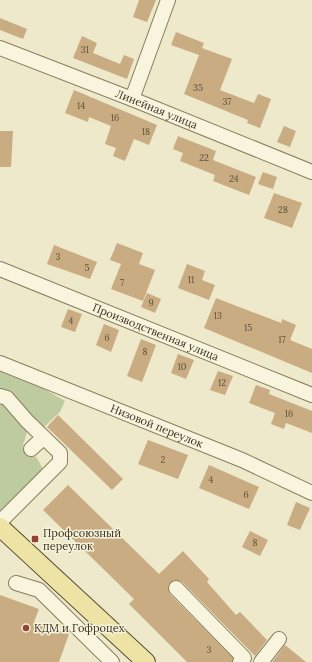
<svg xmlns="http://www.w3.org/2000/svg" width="312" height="662" viewBox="0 0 312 662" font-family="Lora,serif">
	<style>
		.green { fill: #becb9e }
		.building { fill: #c9ac82 }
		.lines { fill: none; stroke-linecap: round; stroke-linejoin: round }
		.minor-casing { stroke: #897d5f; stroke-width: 16 }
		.major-casing { stroke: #584a33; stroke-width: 20 }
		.minor { stroke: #f8f4dd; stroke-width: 14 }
		.major { stroke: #ede3a5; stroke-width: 18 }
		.poi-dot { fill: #964232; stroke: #f5f2da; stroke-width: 1.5 }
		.labels { text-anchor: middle; stroke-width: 3; stroke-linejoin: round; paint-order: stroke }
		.number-label { font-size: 9px; fill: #5e503a }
		.street-label { font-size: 11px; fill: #3b3222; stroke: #f5f2da }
		.poi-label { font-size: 11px; fill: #3b3222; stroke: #f5f2da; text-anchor: start }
	</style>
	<rect width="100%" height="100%" fill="#ede9ca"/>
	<path class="green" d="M0 370 25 378 65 401 60 412 43 428 28 429 22 448 36 457 45 472 2 514 0 512Z"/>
	<path class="building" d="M139 0H156L147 22 133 17Z
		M0 18 27 29 23 39 0 30Z
		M176 32 204 43 202 48 232 59 220 90 254 103 258 94 271 99 260 128 247 123 248 120 184 94 199 55 171 45Z
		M82 36 97 43 93 53 120 64 124 55 134 59 127 79 73 58Z
		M74 90 157 125 149 145 134 139 125 161 113 156 116 148 105 144 111 126 89 117 88 122 65 113Z
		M284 126 296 131 290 147 277 142Z
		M0 131H13L11 167H0Z
		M178 136 216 151 213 160 256 177 249 195 213 181 215 175 180 161 183 153 173 149Z
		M263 172 277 177 273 189 258 184Z
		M274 193 302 203 292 228 264 218Z
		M117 243 143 253 139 264 155 270 143 301 111 289 121 264 110 260Z
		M54 245 97 262 90 279 47 264Z
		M187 264 205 271 202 280 215 285 209 300 178 288Z
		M147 293 161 299 155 313 141 307Z
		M216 298 281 323 282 319 296 325 290 340 312 349V373L204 328Z
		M68 309 82 314 75 332 61 327Z
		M104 324 119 330 111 352 96 345Z
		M141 339 156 345 142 382 127 376Z
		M178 354 194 360 186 379 171 373Z
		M218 371 233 376 225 395 210 390Z
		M256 385 270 390 269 394 312 411V433L286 423 284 429 271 424 275 413 249 403Z
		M58 415 123 479 112 490 47 427Z
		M148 440 188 455 178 479 138 464Z
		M209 465 259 487 249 509 199 488Z
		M68 485 159 574 183 551 209 579 207 582 236 615 240 612 267 640 255 656 182 582 174 580 168 585 170 594 233 658 232 662H187L129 604 134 599 43 510Z
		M296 502 310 508 300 530 287 525Z
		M250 531 268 540 260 556 242 547Z
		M0 595 39 609 34 622 69 634 59 662H0Z
		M285 645 306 662H272Z"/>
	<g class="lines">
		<defs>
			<g id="minor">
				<path id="s1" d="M0 48 132 99 312 172"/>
				<path d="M132 99 168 0"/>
				<path id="s2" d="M0 269 312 395"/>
				<path id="s3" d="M0 363 242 460 312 493"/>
				<path d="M0 396 7 398 27 421 60 453V462L0 522"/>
				<path d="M31 449 43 438"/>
				<path d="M16 583 39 590 112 662"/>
				<path d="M176 588 244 658 240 662"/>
				<path d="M261 662 279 639"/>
			</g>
			<path id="major" d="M0 527 146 662"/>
		</defs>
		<use href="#minor" class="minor-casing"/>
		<use href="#major" class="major-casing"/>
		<use href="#minor" class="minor"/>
		<use href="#major" class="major"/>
	</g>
	<g class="poi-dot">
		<rect x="31" y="535" width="8" height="8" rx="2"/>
		<circle cx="26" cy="628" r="4"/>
	</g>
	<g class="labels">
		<g class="number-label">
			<text x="85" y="53">31</text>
			<text x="198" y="91">35</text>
			<text x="227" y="105">37</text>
			<text x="81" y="109">14</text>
			<text x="115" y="121">16</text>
			<text x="146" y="135">18</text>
			<text x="204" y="161">22</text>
			<text x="234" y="182">24</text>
			<text x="283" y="213">28</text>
			<text x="58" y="260">3</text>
			<text x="87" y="271">5</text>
			<text x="191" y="283">11</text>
			<text x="122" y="286">7</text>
			<text x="151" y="306">9</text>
			<text x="218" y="319">13</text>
			<text x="71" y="324">4</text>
			<text x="248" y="331">15</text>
			<text x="107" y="341">6</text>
			<text x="282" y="343">17</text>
			<text x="145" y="355">8</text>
			<text x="182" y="370">10</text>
			<text x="222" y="386">12</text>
			<text x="289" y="417">16</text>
			<text x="163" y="463">2</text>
			<text x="211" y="483">4</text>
			<text x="246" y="498">6</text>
			<text x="255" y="546">8</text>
			<text x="209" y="653">3</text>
		</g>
		<g class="street-label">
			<text dy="4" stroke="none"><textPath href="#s1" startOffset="168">Линейная улица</textPath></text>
			<text dy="4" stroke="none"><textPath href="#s2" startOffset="168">Производственная улица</textPath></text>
			<text dy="4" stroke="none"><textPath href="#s3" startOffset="169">Низовой переулок</textPath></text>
		</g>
		<g class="poi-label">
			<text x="43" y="537">Профсоюзный<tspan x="43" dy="13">переулок</tspan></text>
			<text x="34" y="632">КДМ и Гофроцех</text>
		</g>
	</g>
</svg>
